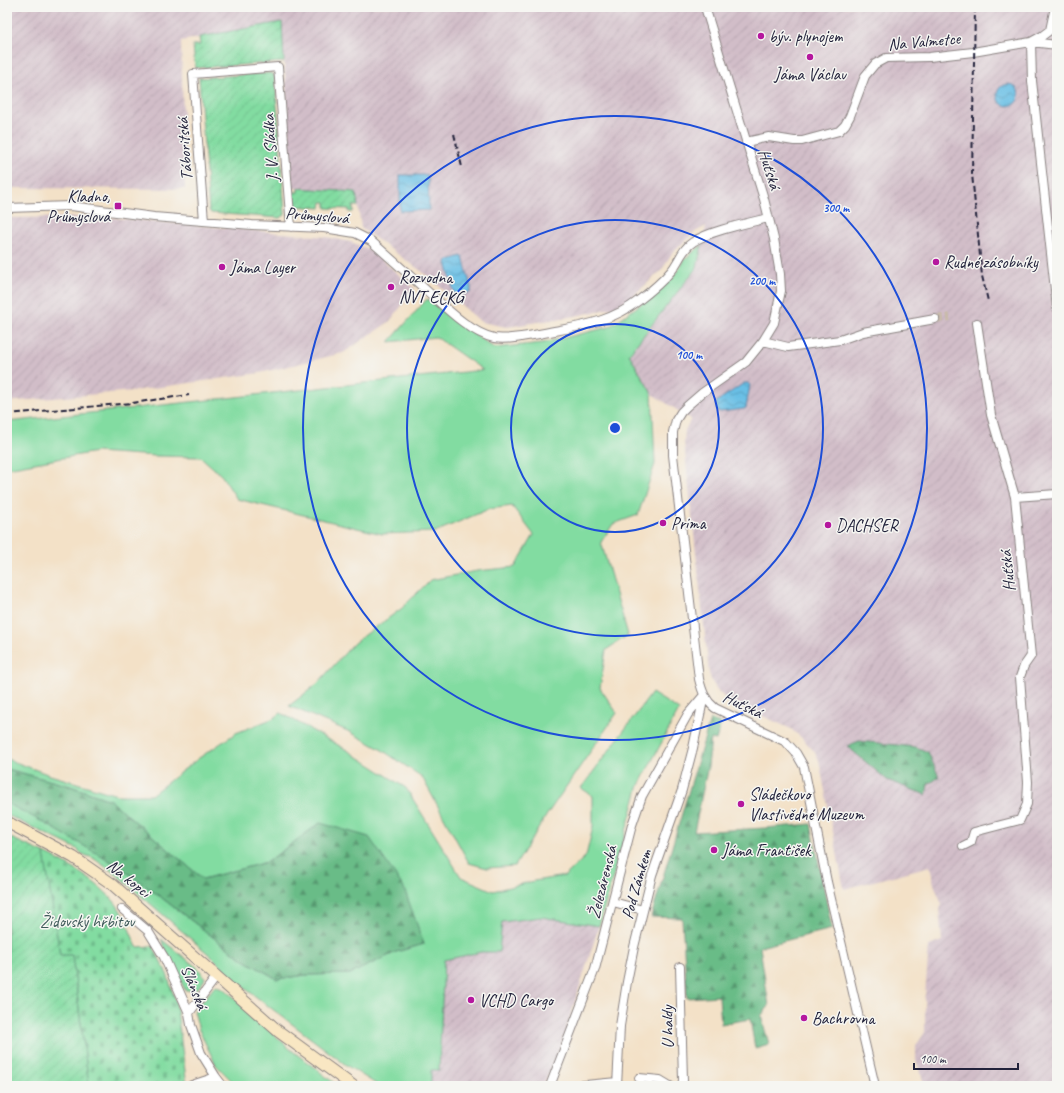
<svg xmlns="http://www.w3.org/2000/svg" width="1064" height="1093" viewBox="0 0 1064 1093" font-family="Caveat,sans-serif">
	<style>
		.industrial { fill: url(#industrial-furrows) }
		.grass { fill: #82dca1; stroke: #527f6e }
		.forest { fill: url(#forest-firs); stroke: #466f61 }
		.cemetery { fill: url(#cemetery-stones); stroke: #527f6e }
		.garden { fill: url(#garden-furrows); stroke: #527f6e }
		.water { fill: url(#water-waves); stroke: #467090 }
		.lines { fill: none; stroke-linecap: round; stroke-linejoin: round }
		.street-tunnel { stroke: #c9bbab; stroke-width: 8; stroke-dasharray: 8 4; stroke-linecap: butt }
		.street-casing { stroke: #8a8281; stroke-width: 10 }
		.secondary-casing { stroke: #8a8281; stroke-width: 13 }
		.street { stroke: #fff; stroke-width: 8 }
		.secondary { stroke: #f9e7c3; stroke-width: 11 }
		.rail { stroke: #22223b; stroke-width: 2; stroke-dasharray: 6 3; stroke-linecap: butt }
		.ring { fill: none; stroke: #1d4ed8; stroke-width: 2 }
		.poi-dot { fill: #b5179e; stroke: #f6f6f2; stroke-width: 1.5 }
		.labels { text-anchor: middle; stroke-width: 3; stroke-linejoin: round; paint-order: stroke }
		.poi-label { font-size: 17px; fill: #22223b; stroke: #f6f6f2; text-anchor: start }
		.street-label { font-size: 17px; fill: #22223b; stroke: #f6f6f2 }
		.park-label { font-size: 17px; fill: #3f5a5a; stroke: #f6f6f2 }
		.centre { fill: #1d4ed8; stroke: #f6f6f2; stroke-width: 2 }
		.ring-label { font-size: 12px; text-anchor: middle; font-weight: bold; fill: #1d4ed8; stroke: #f6f6f2; stroke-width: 3; stroke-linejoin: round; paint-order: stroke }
	</style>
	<defs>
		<pattern id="industrial-furrows" width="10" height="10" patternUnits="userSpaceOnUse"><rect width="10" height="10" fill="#d1bdc8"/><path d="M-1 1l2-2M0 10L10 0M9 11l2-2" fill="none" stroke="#b3a2ad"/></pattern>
		<pattern id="forest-firs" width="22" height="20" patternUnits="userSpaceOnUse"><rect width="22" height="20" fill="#69bc87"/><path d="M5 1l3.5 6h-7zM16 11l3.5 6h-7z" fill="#569870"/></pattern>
		<pattern id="cemetery-stones" width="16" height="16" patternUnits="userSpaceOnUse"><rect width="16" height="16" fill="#82dca1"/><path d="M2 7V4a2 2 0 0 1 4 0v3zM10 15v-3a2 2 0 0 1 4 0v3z" fill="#70bc8c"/></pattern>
		<pattern id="garden-furrows" width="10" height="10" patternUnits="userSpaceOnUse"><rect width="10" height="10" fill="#82dca1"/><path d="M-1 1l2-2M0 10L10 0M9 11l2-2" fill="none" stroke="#70bc8c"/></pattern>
		<pattern id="water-waves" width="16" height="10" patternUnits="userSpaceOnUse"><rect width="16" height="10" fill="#69bfe5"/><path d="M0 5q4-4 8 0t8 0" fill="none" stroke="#569bbb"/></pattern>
	</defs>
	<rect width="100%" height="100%" fill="#f6f6f2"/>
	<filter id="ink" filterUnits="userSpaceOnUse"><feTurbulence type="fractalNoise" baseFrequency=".025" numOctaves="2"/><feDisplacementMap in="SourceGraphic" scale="8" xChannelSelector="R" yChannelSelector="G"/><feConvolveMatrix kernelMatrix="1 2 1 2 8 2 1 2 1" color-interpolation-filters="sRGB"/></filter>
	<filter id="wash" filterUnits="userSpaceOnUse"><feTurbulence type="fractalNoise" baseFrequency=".012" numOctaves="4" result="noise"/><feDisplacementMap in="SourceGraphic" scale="16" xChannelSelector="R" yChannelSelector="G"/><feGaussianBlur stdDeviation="0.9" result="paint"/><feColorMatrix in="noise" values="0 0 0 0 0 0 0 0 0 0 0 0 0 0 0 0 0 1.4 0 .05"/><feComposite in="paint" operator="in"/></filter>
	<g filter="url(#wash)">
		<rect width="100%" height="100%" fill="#f3e1c7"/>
		<path class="industrial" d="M7 7H1057V1086H950L946 1084 935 1086H925L916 1060V1046L925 1032V998L924 997 925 995 929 946 942 941 939 910 942 905 934 884 930 866 844 889 819 760 814 751 803 739 791 729 726 699 718 691 712 682 709 673 684 442 685 430 691 419 652 394 629 354 697 267 706 226 695 232 672 253 661 271 628 300 616 307 575 316 507 327 481 322 424 273 361 228 356 192 292 188 282 22 181 41 185 189 7 188Z
			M103 217 326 237 351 242 372 251 415 289 389 322 343 353 260 373 133 391 7 402V218Z
			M541 917 599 926 561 1045 543 1086H431V1069H439L444 960 481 952H499L501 922Z"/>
		<path class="grass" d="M702 245 697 267 629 354 652 394 655 464 638 515 613 524 601 542 628 635 606 650 600 688 617 713 548 813 515 866 487 868 469 863 422 777 382 750 350 732 289 706 317 684 354 643 401 609 430 580 477 571 515 567 534 535 512 506 489 509 435 532 382 534 237 499 222 476 201 457 156 456 96 452 7 468V422L483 370 436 337 389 342 427 299 494 348 543 343 609 327 652 296 671 280 686 258Z
			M652 693 679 710 639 785 599 926 541 917 502 922 499 952H481L444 960 439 1070H431V1086H379L346 1065 238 983 213 958 117 875 93 858 82 854 77 849 7 815V803L46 823 115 864 154 892 218 941 246 961 277 979 306 975 350 974 396 952 424 944 320 823 267 862 203 879 110 800 70 786 7 769V759L50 775 117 795H151L199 758 236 733 274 718 281 713 347 750 406 788 461 877 493 891 534 881 565 876 586 856 593 827V796L581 788Z
			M161 939 199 969 205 978C200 988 196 992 185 990Z
			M216 985 225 989 290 1049 338 1086H237L216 1065 199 1030 194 1011Z"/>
		<path class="forest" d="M710 720 721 723 716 740 711 739 708 766 694 832 765 828 811 824 832 929 760 947 769 1006 761 1016 769 1044 755 1048 750 1019 721 1024 719 996 687 998 682 918 651 917Z
			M859 741 916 747 928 752 939 777 928 785 926 795 887 780 847 746Z
			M7 769 70 786 110 800 203 879 267 862 320 823 369 837 404 888 424 944 396 952 350 974 306 975 277 979 246 961 218 941 154 892 115 864 46 824 7 803Z"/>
		<path class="cemetery" d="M43 853H44C67 863 105 886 119 908 126 920 131 934 137 947L153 946 167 974 176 1003 187 1086H89L72 955 60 956Z"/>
		<path class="garden" d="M282 22 284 62 195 68 193 45H200L199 37Z
			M270 73 274 75 275 78 285 215 280 218 211 213 209 210 199 78Z
			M298 188 356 192 358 206H353V212H349V209L326 208V202H322L321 208 293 206V192H298Z
			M7 836 44 853 60 955H72L89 1086H7Z"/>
		<path class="water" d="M997 95a11 11 0 1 1 22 0a11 11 0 1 1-22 0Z
			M400 175H428L429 210 400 211Z
			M461 256 463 257 471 287V292L458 296 455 295 446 263 447 261Z
			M744 383H748L750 385 746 408 744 409 720 412 716 410V402Z"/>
	</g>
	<g filter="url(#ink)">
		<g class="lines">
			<path class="street-tunnel" d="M935 319 950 317"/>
			<defs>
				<path id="street" d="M705 7 764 199 774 239 780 274 781 291 774 323 763 341 746 362 702 393 687 406 681 412 676 420 673 432V455L699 679C702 691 705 700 715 708L786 742 796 753 804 767 827 882 875 1086
					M1057 45 1031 42 1032 81 1057 308
					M746 142 769 137 794 141H802L839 131 845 125 850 116 865 76 875 64 886 58 929 57 973 52 1031 42 1042 36 1050 30 1055 7
					M7 208 71 206 154 217 252 225 324 228 355 233 371 241C390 258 408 274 426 290 444 306 470 333 494 338 511 341 542 333 560 330 588 325 615 319 638 301 650 292 662 282 672 270 679 261 683 248 693 242 709 231 748 223 768 218
					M204 221 193 74 278 67 291 227
					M763 341 788 347 840 340 863 332 935 319
					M1015 497 1057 494
					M963 846 971 842 974 832 1020 820 1027 804 1028 782 1020 677 1024 666 1031 656 1015 497 991 415 977 323
					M613 902 643 910
					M122 909 148 931 164 957 189 1013 191 1025 201 1053 216 1077 223 1086
					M680 967 683 1080 682 1086
					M189 1013 217 976
					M639 1078 660 1080 670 1086
					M192 1086V1085L216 1077
					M550 1086 595 969 632 825 642 796 688 714 704 695
					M575 1086 617 1082
					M617 1086 620 1026 627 982 634 947 652 875 682 790 693 748 704 696"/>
				<path id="secondary" d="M7 822 73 857 112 884 278 1031 353 1086"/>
			</defs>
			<use href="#street" class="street-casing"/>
			<use href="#secondary" class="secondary-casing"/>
			<use href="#street" class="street"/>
			<use href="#secondary" class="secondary"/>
			<path class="rail" d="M975 7 972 174 982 276 988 301
				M454 134 462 167
				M7 414 132 403 189 395"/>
		</g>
	</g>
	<g class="ring">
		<circle cx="615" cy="428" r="104"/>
		<circle cx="615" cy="428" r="208"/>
		<circle cx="615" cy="428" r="312"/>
	</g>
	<g class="poi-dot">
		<circle cx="761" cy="36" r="4"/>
		<circle cx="810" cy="57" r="4"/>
		<rect x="114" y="202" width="8" height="8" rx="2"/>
		<circle cx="936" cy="262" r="4"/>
		<circle cx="222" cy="267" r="4"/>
		<circle cx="391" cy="287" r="4"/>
		<circle cx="663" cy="523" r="4"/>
		<circle cx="828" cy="525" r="4"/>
		<circle cx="741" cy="804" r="4"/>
		<circle cx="714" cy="850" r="4"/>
		<circle cx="471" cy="1000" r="4"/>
		<circle cx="804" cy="1018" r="4"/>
	</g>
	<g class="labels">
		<g class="poi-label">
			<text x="769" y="42">býv. plynojem</text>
			<text x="810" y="80" text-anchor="middle">Jáma Václav</text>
			<text x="110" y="202" text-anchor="end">Kladno,<tspan x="110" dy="20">Průmyslová</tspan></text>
			<text x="944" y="268">Rudné zásobníky</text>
			<text x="230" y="273">Jáma Layer</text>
			<text x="399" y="283">Rozvodna<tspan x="399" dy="20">NVT ECKG</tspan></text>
			<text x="671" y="529">Prima</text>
			<text x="836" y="531">DACHSER</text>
			<text x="749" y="800">Sládečkovo<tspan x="749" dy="20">Vlastivědné Muzeum</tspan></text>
			<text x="722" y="856">Jáma František</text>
			<text x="479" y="1006">VCHD Cargo</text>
			<text x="812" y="1024">Bachrovna</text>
		</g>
		<g class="street-label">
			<text transform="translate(924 41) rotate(-5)" y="6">Na Valmetce</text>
			<text transform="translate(270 148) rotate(-94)" y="6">J. V. Sládka</text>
			<text transform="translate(184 149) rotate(-94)" y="6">Táboritská</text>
			<text transform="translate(770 169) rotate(72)" y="6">Huťská</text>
			<text transform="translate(317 215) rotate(5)" y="6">Průmyslová</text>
			<text transform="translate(1007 571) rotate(-96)" y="6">Huťská</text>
			<text transform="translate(743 704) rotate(26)" y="6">Huťská</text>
			<text transform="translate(129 878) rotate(39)" y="6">Na kopci</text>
			<text transform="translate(602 882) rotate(-76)" y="6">Železárenská</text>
			<text transform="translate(636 884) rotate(-74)" y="6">Pod Zámkem</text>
			<text transform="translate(195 987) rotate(68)" y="6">Slánská</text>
			<text transform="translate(667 1027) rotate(-91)" y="6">U haldy</text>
		</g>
		<g class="park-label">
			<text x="87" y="927">Židovský hřbitov</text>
		</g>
	</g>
	<circle cx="615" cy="428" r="6" class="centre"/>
	<g class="ring-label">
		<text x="836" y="212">300 m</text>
		<text x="762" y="285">200 m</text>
		<text x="689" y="359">100 m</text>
	</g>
	<rect width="1064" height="1093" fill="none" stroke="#f6f6f2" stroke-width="24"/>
	<path d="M914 1063v6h104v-6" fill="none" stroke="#22223b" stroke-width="2"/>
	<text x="920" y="1063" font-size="12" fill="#22223b" stroke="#f6f6f2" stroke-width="3" paint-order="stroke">100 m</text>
</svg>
